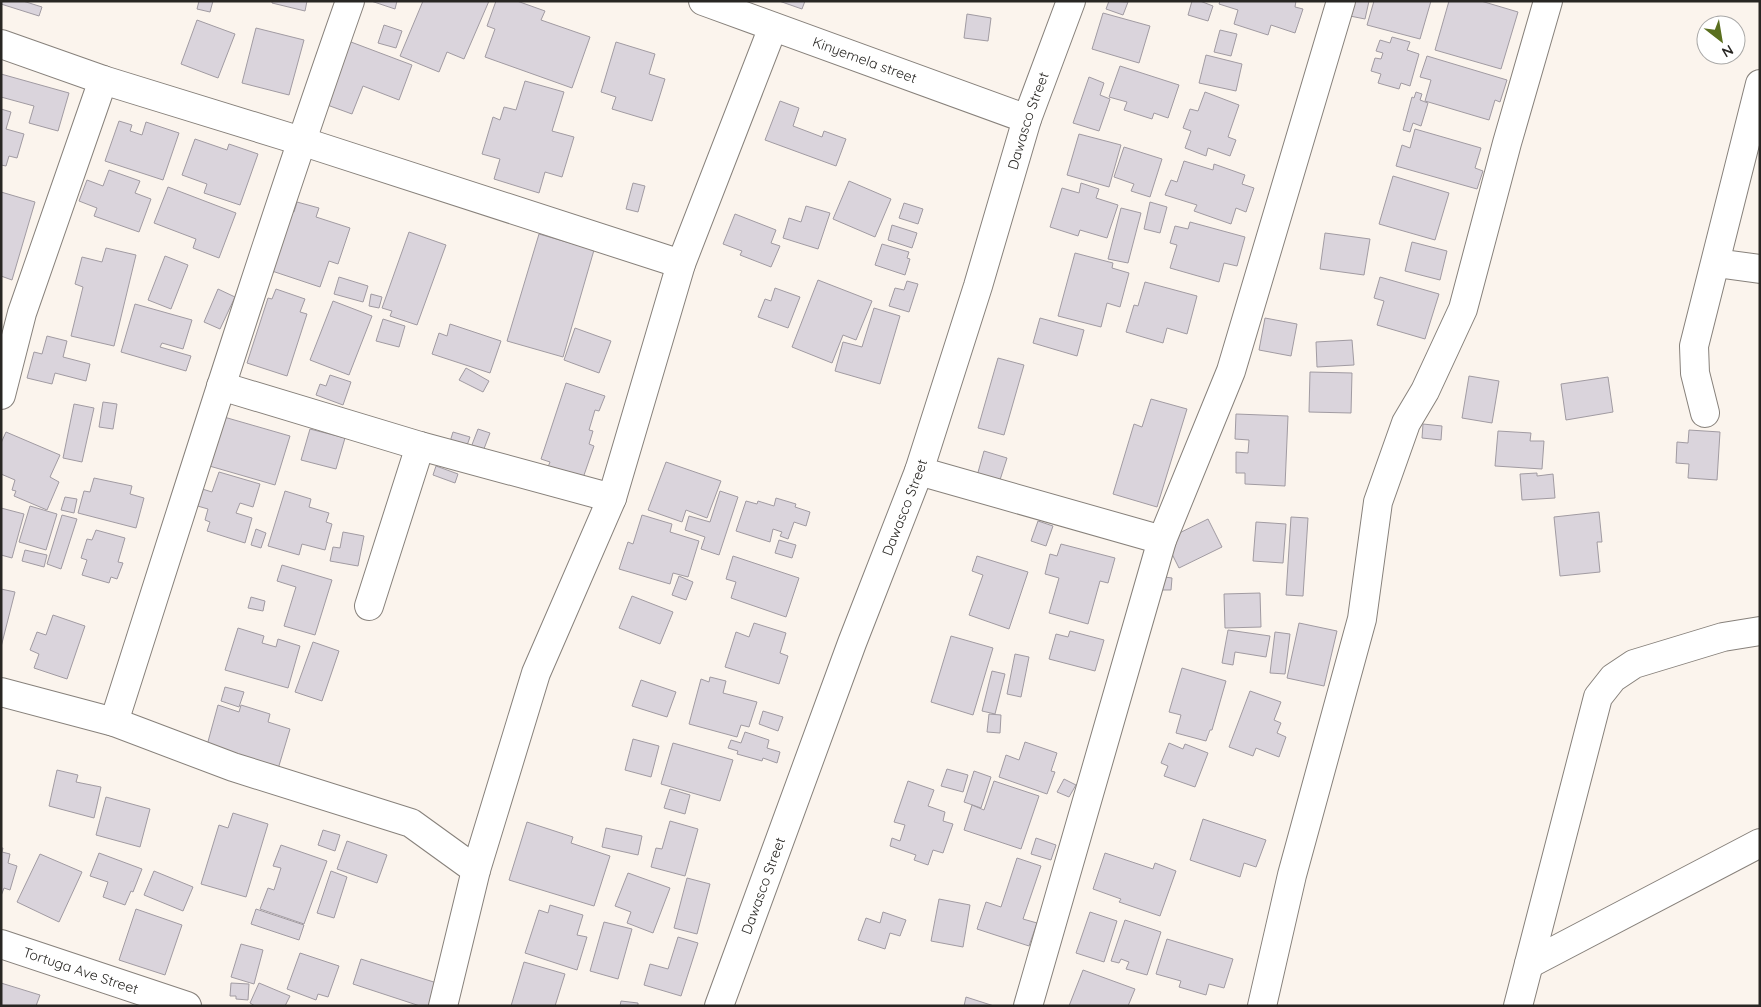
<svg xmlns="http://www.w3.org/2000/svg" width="1761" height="1007" viewBox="0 0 1761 1007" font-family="Quicksand,sans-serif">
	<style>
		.building { fill: #dad4dc; stroke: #a19ba2 }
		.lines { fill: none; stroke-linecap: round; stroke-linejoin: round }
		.street-casing { stroke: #87817b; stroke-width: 30 }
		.street { stroke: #fff; stroke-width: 28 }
		.labels { text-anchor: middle; stroke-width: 4.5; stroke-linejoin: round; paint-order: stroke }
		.street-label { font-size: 14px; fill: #282623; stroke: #fff }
	</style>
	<rect width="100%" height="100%" fill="#fbf4ed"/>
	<path class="building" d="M1 1H23L42 7 39 16 1 4Z
		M199 1H213L210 12 197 9Z
		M272 1H307L305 11 272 3Z
		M371 1H397L395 9Z
		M423 1H489L464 59 447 52 439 72 400 56Z
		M496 1H517L545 11 541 20 590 37 572 88 485 57 495 29 487 26Z
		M779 1H805L802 9Z
		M1109 1 1128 2 1123 15 1106 9Z
		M1192 1H1200L1213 6 1208 21 1188 15Z
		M1220 1H1296L1295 7 1303 9 1295 33 1271 25 1268 35 1234 24 1238 10 1219 4Z
		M1353 1H1369L1365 19 1350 16Z
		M1374 1H1431L1420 39 1367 25Z
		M1449 1H1481L1518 12 1501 69 1435 50Z
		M1103 13 1150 26 1139 63 1092 49Z
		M967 14 991 18 988 41 964 38Z
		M197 20 235 34 218 78 181 64Z
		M384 25 402 31 396 48 378 43Z
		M256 28 304 40 289 95 242 83Z
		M1220 30 1237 34 1231 56 1214 52Z
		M1392 37 1410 42 1407 50 1419 54 1410 86 1401 83 1399 89 1378 83 1381 74 1371 71 1375 58 1381 59 1383 53 1376 51 1380 40 1390 43Z
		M343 39 412 65 399 100 363 86 352 114 319 102Z
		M616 42 655 54 649 74 665 79 652 121 612 109 616 97 601 92Z
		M1206 55 1242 64 1236 91 1199 83Z
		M1427 56 1507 80 1500 102 1495 100 1489 120 1425 101 1431 80 1420 77Z
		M1120 66 1179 85 1168 118 1154 113 1152 119 1124 110 1127 102 1109 97Z
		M1 74 69 93 58 131 29 123 34 106 1 97Z
		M1089 77 1104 83 1100 95 1110 99 1099 131 1073 123Z
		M525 81 564 92 552 131 574 137 562 177 545 172 539 193 494 179 500 159 482 154 493 117 500 120 504 107 516 110Z
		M1205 92 1239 105 1228 137 1236 140 1230 156 1208 148 1206 156 1185 148 1191 131 1183 128 1190 109 1198 111Z
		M1416 92 1422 94 1420 100 1428 103 1421 126 1413 123 1410 132 1403 130 1412 97 1414 98Z
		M780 101 799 108 793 126 822 137 824 131 846 139 836 166 765 140Z
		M1 109 11 112 6 129 24 134 17 158 9 156 6 166 1 165Z
		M119 121 132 125 130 131 142 135 146 122 179 133 163 180 105 161Z
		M1415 129 1481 148 1475 168 1483 171 1477 189 1396 166 1402 145 1410 148Z
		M1079 134 1121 145 1109 187 1067 175Z
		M195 139 227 150 229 144 258 154 240 205 204 193 207 184 182 175Z
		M1124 147 1162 159 1150 197 1131 191 1134 184 1114 177Z
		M1184 161 1213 170 1214 164 1245 175 1242 184 1254 188 1246 212 1236 208 1231 224 1194 211 1197 205 1165 195 1171 180 1177 182Z
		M109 170 140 181 135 193 151 199 139 232 94 216 97 208 79 201 87 180 103 186Z
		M1393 176 1449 193 1435 240 1379 224Z
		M849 181 891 199 875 237 833 219Z
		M633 183 645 186 638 212 626 209Z
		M1081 183 1099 189 1096 198 1118 205 1107 238 1080 230 1078 236 1050 227 1062 188 1079 193Z
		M168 187 236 213 219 258 193 248 196 239 154 223Z
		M1 192 35 202 12 280 1 276Z
		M297 202 319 208 316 217 350 228 338 264 329 261 320 287 269 270 289 211 294 212Z
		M1150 202 1167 207 1160 233 1144 229Z
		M904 203 923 209 918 224 899 218Z
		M806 206 830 213 818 249 783 238 789 218 801 222Z
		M1121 208 1141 213 1128 263 1108 259Z
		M735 214 776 230 771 243 780 246 771 267 740 255 742 251 723 244Z
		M1190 222 1245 237 1237 266 1224 263 1219 282 1170 268 1177 245 1170 243 1175 226 1188 229Z
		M892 225 917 233 912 248 888 240Z
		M409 232 446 245 417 325 390 316 392 311 382 308Z
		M1325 233 1370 239 1364 275 1320 269Z
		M539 234 594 250 563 357 507 341Z
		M1412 242 1447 251 1440 280 1405 271Z
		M882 244 909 252 907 258 910 259 905 275 875 265Z
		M106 248 136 255 114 346 71 336 83 287 75 284 82 257 102 262Z
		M1075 253 1113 263 1112 268 1129 273 1120 307 1107 303 1101 327 1058 316Z
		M165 256 188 265 171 309 148 300Z
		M339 277 368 286 363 302 334 294Z
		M1380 277 1439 294 1425 339 1377 325 1384 301 1374 298Z
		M818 280 872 301 856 340 843 335 832 363 792 347Z
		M907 281 918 284 909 312 889 306 895 288 904 290Z
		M1145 282 1197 296 1187 334 1167 328 1163 343 1126 332 1134 305 1138 306Z
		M775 288 800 297 788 328 758 317 765 299 771 301Z
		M218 289 235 297 220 329 204 322Z
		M276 289 305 299 300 312 307 314 287 376 247 363 268 298 272 299Z
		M371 294 382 297 379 308 369 306Z
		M333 301 372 316 349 375 310 360Z
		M135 304 192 320 183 349 162 343 160 347 191 356 186 371 121 352Z
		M874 308 900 316 880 384 835 371 843 342 862 347Z
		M1040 318 1084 330 1077 356 1033 343Z
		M1265 318 1297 324 1291 356 1259 350Z
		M383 319 405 326 399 347 376 341Z
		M450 324 501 341 490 373 432 354 439 333 447 336Z
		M575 328 611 341 599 373 564 360Z
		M47 336 67 341 63 357 90 364 86 381 55 373 52 384 27 378 34 352 42 354Z
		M1352 340 1354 365 1317 367 1316 342Z
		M998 358 1024 365 1004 435 978 428Z
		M466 368 489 381 483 392 459 380Z
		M1310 372 1352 373 1351 413 1309 412Z
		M330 375 351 382 343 405 316 395 320 384 326 386Z
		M1469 376 1499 381 1492 423 1462 418Z
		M1608 377 1613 412 1566 420 1561 384Z
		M566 383 605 396 599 411 595 410 589 430 593 431 589 444 594 446 583 478 548 467 550 462 541 459Z
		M1151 399 1187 409 1157 507 1113 494 1134 424 1142 427Z
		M103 402 117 404 113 429 99 427Z
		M74 404 94 408 82 462 63 458Z
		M1236 414 1288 416 1285 486 1245 484V473H1236V452L1248 453 1249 440 1235 439Z
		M224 417 290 436 275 485 206 465Z
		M1423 424 1442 426 1441 440 1422 438Z
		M310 429 345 438 336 469 301 460Z
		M478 429 490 433 482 454 470 450Z
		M1689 430 1720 432 1717 480 1688 478 1689 464 1676 463 1677 442 1688 443Z
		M1498 431 1531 433 1530 441H1544L1542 469 1495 466Z
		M6 432 60 455 50 477 59 482 47 510 14 496 16 491 12 490 15 480 1 474V443Z
		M453 432 470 437 465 451 449 445Z
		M984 451 1007 458 999 483 977 476Z
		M666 462 721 481 707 518 686 510 682 522 648 510Z
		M436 466 458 474 455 483 433 475Z
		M219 472 260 484 253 507 240 503 236 513 252 518 245 543 207 531 210 522 205 520 208 509 194 505 199 488 212 492Z
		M1537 473V476L1553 474 1555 498 1522 500 1520 474Z
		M94 478 132 486 130 494 144 498 136 528 78 513 84 491 90 492Z
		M285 491 311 499 309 507 329 513 326 522 332 524 325 550 302 544 299 555 268 546Z
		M720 491 738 497 719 555 701 549 705 537 685 530 689 516 710 522Z
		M65 497 77 499 74 513 61 510Z
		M776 498 796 504 795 507 810 512 806 526 794 522 788 539 780 536 782 532 773 529 770 542 736 531 746 501 757 504 758 501 774 506Z
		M30 506 57 514 46 550 19 542Z
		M1 508 24 514 12 558 1 555Z
		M1599 512 1602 542H1597L1600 572 1560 576 1554 517Z
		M62 515 77 519 61 569 47 564Z
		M642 515 672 524 670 532 699 541 688 577 673 573 670 584 619 569 628 542 633 544Z
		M1291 517 1308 518 1303 596 1286 595Z
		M1208 519 1222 547 1179 568 1165 540Z
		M1038 521 1053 526 1046 546 1031 541Z
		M1256 522 1286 524 1283 563 1253 561Z
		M256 529 266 533 261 548 251 545Z
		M96 530 125 538 118 562 123 563 117 579 111 577 109 583 82 575 87 560 81 558 87 539 92 540Z
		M343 532 364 536 358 566 330 561 333 547 340 548Z
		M779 540 796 545 792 558 775 553Z
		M1061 544 1115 558 1108 583 1100 581 1088 624 1049 613 1059 578 1045 574 1050 554 1057 556Z
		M25 550 47 555 44 567 22 561Z
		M733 556 799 578 786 617 731 598 736 582 726 579Z
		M977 556 1028 572 1009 629 969 615 983 575 972 571Z
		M282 565 332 580 315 635 284 626 296 587 277 581Z
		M679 576 693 582 686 600 672 595Z
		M1157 576 1172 578 1171 590H1160Z
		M1 589 15 592 1 647Z
		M1260 593 1261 627 1225 628 1224 594Z
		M632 596 673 612 660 644 619 628Z
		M251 597 265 601 263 611 248 608Z
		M53 615 85 626 67 679 34 668 39 654 30 650 37 632 46 635Z
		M754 623 786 633 780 653 788 656 779 684 725 667 736 632 749 637Z
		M1299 623 1337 631 1324 686 1287 678Z
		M238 628 264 636 262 643 276 647 278 639 300 646 288 688 225 670Z
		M1228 630 1270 636 1266 657 1235 652 1233 665 1222 663Z
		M1070 631 1104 640 1095 671 1049 659 1056 634 1068 637Z
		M1275 632 1290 634 1285 674 1270 673Z
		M951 636 993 648 973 715 931 702Z
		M313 642 339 651 322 701 295 692Z
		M1015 654 1029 657 1021 697 1007 694Z
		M1182 668 1226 681 1212 730H1210L1206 741 1176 733 1181 715 1169 712Z
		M992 671 1005 674 995 714 982 711Z
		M710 677 726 681 723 693 757 702 749 727 741 725 737 737 689 724 701 679 709 682Z
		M641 680 676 692 667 717 632 706Z
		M225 687 244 692 239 707 221 701Z
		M1250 691 1281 702 1274 720 1281 723 1277 733 1286 737 1279 757 1256 748 1253 756 1229 747Z
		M218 705 239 712 241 705 270 714 268 722 290 729 278 769 206 749Z
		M763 711 783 717 778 731 759 724Z
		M989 714 1001 715 1000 733 987 732Z
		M745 732 769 740 767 748 780 752 777 763 763 758 762 761 737 754 738 751 728 748 731 740 741 743Z
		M633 739 659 746 651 777 625 770Z
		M1025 742 1057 753 1051 771 1055 772 1047 794 999 777 1006 755 1019 760Z
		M673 743 733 760 720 801 661 784Z
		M1169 743 1183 749 1185 744 1208 753 1195 787 1164 776 1168 766 1161 763Z
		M947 769 968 775 963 792 941 786Z
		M57 770 78 775 76 782 101 787 94 818 49 806Z
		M974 771 991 777 981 808 964 802Z
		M1064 779 1076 785 1069 797 1057 792Z
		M908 781 934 790 928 806 945 812 943 821 953 824 943 853 933 850 928 865 914 860 916 855 890 846 892 838 900 841 905 825 894 822Z
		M994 781 1039 796 1021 849 964 830 972 805 984 810Z
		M670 789 690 795 685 814 664 808Z
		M106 797 150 809 140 847 96 835Z
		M233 813 268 824 246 897 201 884 219 825 228 828Z
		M1203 819 1266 840 1256 867 1244 863 1240 877 1190 860Z
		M670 821 698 829 685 876 651 867 656 848 662 849Z
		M527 822 573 837 571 843 610 856 594 906 509 880Z
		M606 828 642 836 638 855 602 847Z
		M323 830 340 835 335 851 318 845Z
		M1036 838 1056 845 1051 860 1031 854Z
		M347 841 387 855 377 883 337 869Z
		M281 845 327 861 304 924 260 909 268 888 274 890 281 868 273 866Z
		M1 848H3L2 852 10 854 8 863 17 866 10 890 4 888 1 896Z
		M99 853 142 869 133 892 131 891 125 905 103 897 108 882 90 876Z
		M1105 853 1153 869 1155 863 1176 871 1160 916 1119 902 1121 899 1093 889Z
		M40 854 82 872 59 922 17 902Z
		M1017 858 1041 866 1023 919 1037 923 1029 946 977 929 986 902 1001 907Z
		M154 871 193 887 183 911 144 895Z
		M331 871 347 877 334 918 317 913Z
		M628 873 670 888 653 933 627 923 631 912 615 906Z
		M687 878 710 884 697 934 674 928Z
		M939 899 970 905 963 947 931 941Z
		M550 905 583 915 577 935 587 937 577 970 525 953 539 910 548 913Z
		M136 909 182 925 165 975 119 960Z
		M256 909 304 925 299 940 251 924Z
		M883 912 906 920 900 936 890 933 885 949 858 940 866 918 880 923Z
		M1090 912 1117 921 1104 962 1076 953Z
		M1125 920 1161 932 1147 975 1126 969 1129 962 1121 959 1119 963 1111 961Z
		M604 922 632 929 618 979 590 971Z
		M678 937 698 943 681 996 644 985 650 964 668 969Z
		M1167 939 1233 959 1224 988 1209 984 1206 995 1179 987 1181 981 1156 974Z
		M241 944 263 950 254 984 231 977Z
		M300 953 339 966 328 997 318 994 316 1000 287 989Z
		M361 959 440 984 433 1006H420L353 984Z
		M524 962 565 974 555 1006H511Z
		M1083 970 1135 989 1128 1006H1069Z
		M1 983 40 995 36 1006H1Z
		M231 983 249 984 248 1000 236 999V996H230Z
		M259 983 290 996 285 1006H255L250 1003Z
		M966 997 994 1006H964Z
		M621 1001 638 1003V1006H620Z"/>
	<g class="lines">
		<defs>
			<g id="street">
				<path id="s1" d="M703 1 1027 119"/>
				<path d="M1 44 103 80 301 141 681 264"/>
				<path d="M1716 263 1760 269"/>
				<path d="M221 386 420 446 612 498"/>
				<path d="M1 395 22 313 103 80"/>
				<path d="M1705 413 1695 373 1694 346 1760 84"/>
				<path d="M919 471 1162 540"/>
				<path d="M369 606 420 446"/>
				<path d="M1 692 114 722 233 767 411 823 476 870"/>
				<path d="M114 722C191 481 266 240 350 1"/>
				<path id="s2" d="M1 944 187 1006"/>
				<path d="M1529 964 1760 843"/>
				<path d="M443 1006 476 870 536 673 612 498 681 264 773 27"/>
				<path id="s3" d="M719 1006 852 643 919 471 978 286 1027 119 1071 1"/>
				<path d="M1028 1006 1162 540 1231 371 1341 1"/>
				<path d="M1262 1006 1292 875 1362 619 1378 502 1406 423 1425 391 1463 309 1507 143 1548 1"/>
				<path d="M1518 1006 1598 697 1613 678 1634 664 1723 637 1760 631"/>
			</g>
		</defs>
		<use href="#street" class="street-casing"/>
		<use href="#street" class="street"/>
	</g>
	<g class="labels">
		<g class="street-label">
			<text dy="5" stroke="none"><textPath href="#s1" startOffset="172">Kinyemela street</textPath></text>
			<text dy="5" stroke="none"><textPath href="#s3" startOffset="938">Dawasco Street</textPath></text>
			<text dy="5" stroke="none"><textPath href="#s3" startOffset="532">Dawasco Street</textPath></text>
			<text dy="5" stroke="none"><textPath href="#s3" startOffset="128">Dawasco Street</textPath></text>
			<text dy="5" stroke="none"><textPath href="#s2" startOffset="84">Tortuga Ave Street</textPath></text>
		</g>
	</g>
	<rect width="1761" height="1007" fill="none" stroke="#282623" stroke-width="5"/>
	<g transform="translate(1721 40) rotate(149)"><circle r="24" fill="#ffffff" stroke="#a9a8a7"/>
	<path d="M0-4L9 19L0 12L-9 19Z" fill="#5a6f1e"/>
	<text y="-8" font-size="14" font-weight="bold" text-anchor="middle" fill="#282623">N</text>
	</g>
</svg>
